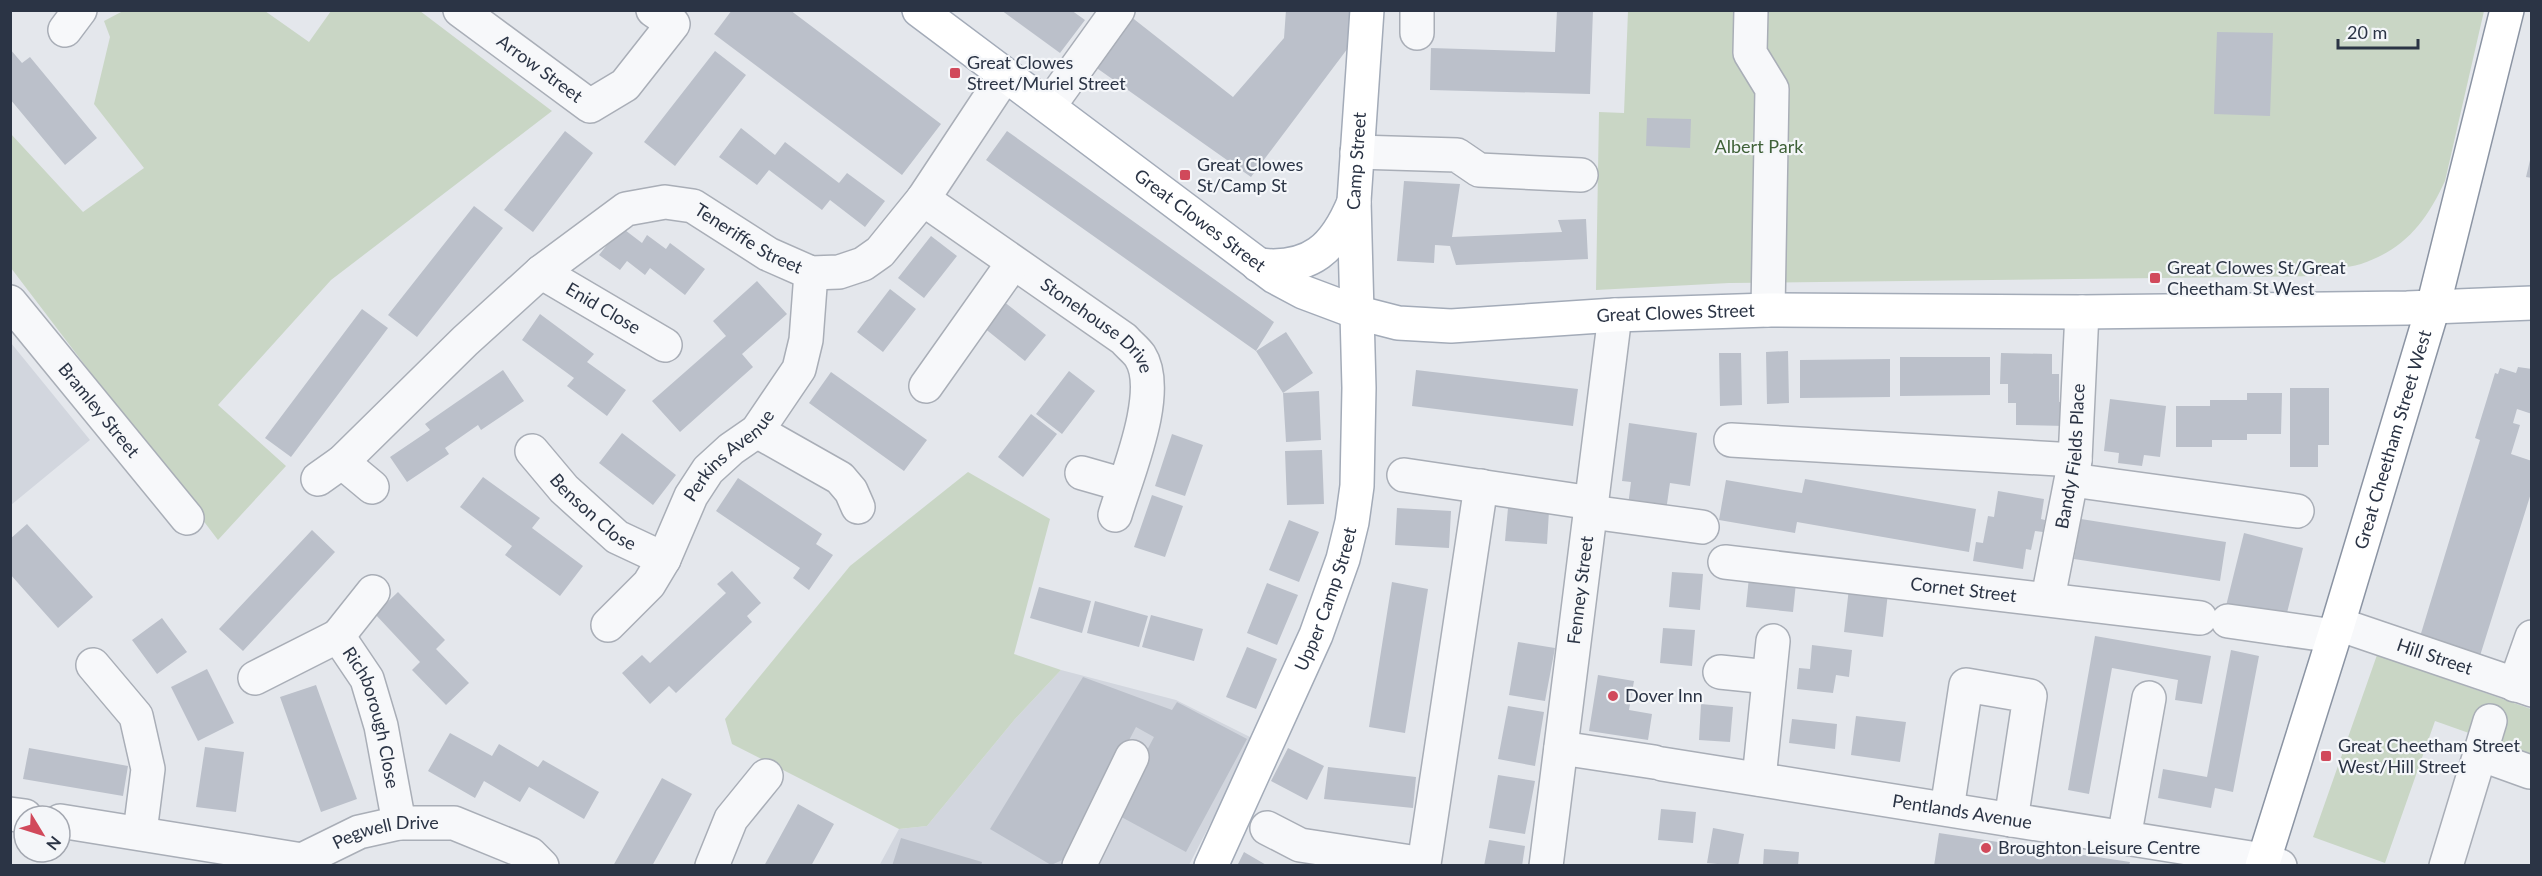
<svg xmlns="http://www.w3.org/2000/svg" width="2542" height="876" viewBox="0 0 2542 876" font-family="Lato,sans-serif">
	<style>
		.built { fill: #d2d6de }
		.green { fill: #c9d6c5 }
		.building { fill: #bbc0ca }
		.lines { fill: none; stroke-linecap: round; stroke-linejoin: round }
		.minor-casing { stroke: #a9aeb7; stroke-width: 36 }
		.major-casing { stroke: #a3abb8; stroke-width: 36 }
		.highway-casing { stroke: #8b94a3; stroke-width: 36 }
		.minor { stroke: #f7f8fa; stroke-width: 33 }
		.major { stroke: #fff; stroke-width: 33 }
		.highway { stroke: #fff; stroke-width: 33 }
		.poi-dot { fill: #d1495b; stroke: #f4f6f9; stroke-width: 2 }
		.labels { text-anchor: middle; stroke-width: 4.5; stroke-linejoin: round; paint-order: stroke }
		.poi-label { font-size: 18px; fill: #2b3445; stroke: #f4f6f9; text-anchor: start }
		.street-label { font-size: 18px; fill: #2b3445; stroke: #f4f6f9 }
		.park-label { font-size: 18px; fill: #3f6138; stroke: #f4f6f9 }
	</style>
	<rect width="100%" height="100%" fill="#e4e7ec"/>
	<path class="built" d="M11 343 90 440 11 505H10Z
		M1061 670 1176 700 1254 739 1189 865 879 866 899 829 927 826 1015 719Z"/>
	<path class="green" d="M123 11H265L309 42 331 11H420L552 111 331 280 218 405 286 466 218 540 11 268V134L83 212 144 168 94 104 110 37 104 21Z
		M1628 11H2484L2445 181C2426 222 2405 249 2361 264 2345 269 2336 265 2321 276L1729 283 1596 290 1599 112 1624 113Z
		M968 472 1050 519 1014 654 1061 670 1015 719 927 826 899 829 732 744 725 719 850 566Z
		M2377 655 2531 709V755L2435 721 2385 863 2313 837Z"/>
	<path class="building" d="M732 10H790L941 124 902 175 714 34Z
		M1001 10H1071L1085 20 1060 53Z
		M1286 10H1351V44L1251 177 1091 64 1130 16 1233 97 1284 38Z
		M1557 10H1593L1590 94 1430 90 1431 48 1555 52Z
		M2217 32 2273 33 2270 116 2214 114Z
		M10 49 22 63 30 57 97 138 65 165 10 99Z
		M715 51 746 75 675 166 644 142Z
		M1647 118 1691 119 1690 148 1646 146Z
		M741 128 775 155 785 142 839 183 847 173 885 201 865 227 830 200 822 210 769 170 757 185 719 157Z
		M565 131 593 153 533 232 504 210Z
		M1007 131 1274 322 1256 351 1286 332 1313 373 1283 393 1319 391 1321 440 1286 442 1283 393 1256 351 986 160Z
		M2531 156H2532V178L2526 177Z
		M1404 181 1460 184 1452 237 1562 232 1558 220 1586 219 1588 259 1456 265 1450 246 1435 245 1434 263 1397 261Z
		M474 206 503 228 417 337 388 315Z
		M621 227 642 243 647 235 666 249 670 243 705 269 685 295 650 268 645 275 627 261 620 270 599 255Z
		M931 236 957 256 924 298 898 278Z
		M757 281 787 314 742 354 753 367 680 432 652 401 726 336 713 321Z
		M890 289 916 309 883 352 857 332Z
		M1003 301 1046 335 1025 361 983 327Z
		M362 309 388 328 291 457 265 438Z
		M540 314 594 354 587 362 626 390 607 416 567 386 574 378 522 340Z
		M1788 351 1789 403 1767 404 1766 352Z
		M1719 353H1741L1742 405 1720 406Z
		M2001 353 2052 354V374H2059V402H2066V426L2016 425V403H2008V384H2000Z
		M1900 357H1990V395L1900 396Z
		M1890 359V397L1800 398V360Z
		M2518 367 2532 369V414L2517 409 2513 423 2520 425 2511 454 2532 461V490L2479 659 2419 640 2480 440 2475 438 2495 373 2498 374 2500 368 2516 373Z
		M503 370 524 401 481 430 478 425 445 448 449 454 407 482 390 457 430 430 425 424Z
		M1416 370 1578 389 1573 426 1412 406Z
		M1069 371 1095 391 1062 434 1036 414Z
		M831 372 927 440 904 471 809 403Z
		M2290 388H2329V445H2318V467H2290Z
		M2247 393H2282L2281 434H2247V440H2212V447H2176V406H2210V400H2247Z
		M2110 399 2166 406 2160 457 2144 455 2142 466 2118 463 2119 453 2104 451Z
		M1031 414 1057 434 1023 477 998 457Z
		M1629 423 1697 433 1690 486 1670 483 1666 511 1628 506 1631 482 1622 481Z
		M622 433 676 475 653 505 599 463Z
		M1172 434 1203 445 1185 496 1155 486Z
		M1322 450 1324 504 1287 505 1285 451Z
		M483 477 540 518 532 528 583 566 560 596 505 555 512 546 460 507Z
		M738 478 822 534 816 544 833 555 809 590 793 578 800 568 716 511Z
		M1805 479 1976 509 1969 552 1797 522 1795 533 1719 520 1726 480 1802 493Z
		M1998 491 2044 499 2041 519 2045 520 2043 532 2035 531 2031 550 2026 549 2023 569 1973 561 1976 542 1983 543 1988 516 1994 517Z
		M1152 495 1183 506 1165 557 1134 547Z
		M1397 508 1451 511 1449 548 1395 545Z
		M1508 508 1549 511 1547 544 1505 541Z
		M2081 519 2226 542 2220 581 2074 559Z
		M1289 520 1319 532 1299 582 1269 570Z
		M27 524 93 597 58 628 10 574V539Z
		M312 530 335 552 243 651 219 629Z
		M2244 533 2303 548 2285 621 2226 606Z
		M732 571 761 603 747 616 752 622 676 693 669 686 650 704 622 673 642 655 650 663 726 593 717 584Z
		M1672 572 1703 574 1700 610 1669 607Z
		M1749 577 1796 583 1793 612 1746 607Z
		M1392 582 1428 589 1405 733 1369 727Z
		M1267 583 1298 595 1277 645 1247 633Z
		M1039 587 1091 601 1082 633 1030 618Z
		M1849 588 1888 593 1883 637 1844 632Z
		M398 592 445 640 436 649 469 683 446 705 412 670 420 662 375 614Z
		M1095 601 1148 616 1139 647 1087 633Z
		M1151 615 1203 629 1194 661 1142 647Z
		M162 618 187 652 157 674 132 640Z
		M1663 628 1695 630 1692 666 1660 663Z
		M2095 636 2211 656 2202 704 2175 700 2178 680 2112 668 2089 794 2068 790Z
		M1518 642 1555 648 1545 701 1509 695Z
		M1812 645 1852 650 1849 677 1836 675 1833 693 1797 689 1799 668 1810 669Z
		M1247 647 1277 659 1256 709 1226 697Z
		M2231 650 2259 656 2233 792 2215 788 2211 808 2158 798 2163 769 2207 777Z
		M207 669 234 723 198 741 171 687Z
		M1598 675 1634 681 1629 710 1652 714 1648 740 1589 731Z
		M1083 677 1172 710 1177 702 1247 739 1186 852 1114 813 1154 737 1136 727 1067 858 1051 865 990 829Z
		M316 685 357 799 321 812 280 697Z
		M1701 704 1733 707 1730 742 1699 740Z
		M1508 706 1544 712 1535 766 1498 759Z
		M1856 716 1906 722 1900 762 1851 755Z
		M1792 719 1837 724 1835 749 1789 743Z
		M450 733 492 756 499 744 538 767 543 760 599 792 584 819 529 787 520 802 484 781 475 798 428 771Z
		M205 747 244 752 236 812 196 807Z
		M29 748 128 766 123 796 23 779Z
		M1288 748 1324 766 1307 800 1271 781Z
		M1328 767 1416 777 1413 808 1324 799Z
		M1498 775 1535 781 1525 834 1489 828Z
		M662 778 692 794 652 866H613Z
		M798 804 834 824 811 866H764Z
		M1661 809 1696 812 1693 843 1658 840Z
		M1713 828 1744 834 1738 866 1707 863Z
		M1939 833 2130 862 2129 866H1934Z
		M901 838 982 862 981 866H892Z
		M1489 840 1525 846 1522 866H1484Z
		M1764 849 1799 852 1798 866H1763Z
		M1244 852 1268 866H1237Z"/>
	<g class="lines">
		<defs>
			<g id="minor">
				<path id="s1" d="M460 10 590 106 625 85 673 24 653 10"/>
				<path d="M1751 10 1750 53 1772 89 1768 310"/>
				<path d="M65 30 80 10"/>
				<path d="M1417 33V10"/>
				<path d="M1049 106 1118 10"/>
				<path d="M1357 152 1457 155 1479 170 1581 175"/>
				<path id="s2" d="M923 199 1124 339C1129 345 1136 350 1140 356 1163 392 1126 477 1115 515"/>
				<path id="s3" d="M541 272 665 345"/>
				<path id="s4" d="M10 302 187 518"/>
				<path d="M926 386 1013 263"/>
				<path d="M757 431 840 478 851 491 858 507"/>
				<path d="M1731 440 2075 460"/>
				<path id="s5" d="M532 451 564 489 617 537 664 559"/>
				<path d="M342 462 372 487"/>
				<path d="M1082 473 1124 485"/>
				<path d="M1404 475 1592 503"/>
				<path id="s6" d="M318 479 342 462 465 341 541 272 626 209 665 202 693 206 768 254 811 273 839 272 863 264 880 252 923 199 1005 75"/>
				<path d="M2072 480 2297 511"/>
				<path d="M1591 512 1702 527"/>
				<path id="s7" d="M1725 562 2200 618"/>
				<path id="s8" d="M2048 598 2075 460 2082 312"/>
				<path d="M2228 621 2334 636"/>
				<path id="s9" d="M2338 624 2532 690"/>
				<path id="s10" d="M608 625 649 584 664 559 691 496 708 470 731 449 757 431 799 369 806 340 811 273"/>
				<path d="M338 636 373 592"/>
				<path d="M93 665 136 716 148 769 140 832"/>
				<path d="M1720 672 1769 677"/>
				<path id="s11" d="M255 678 338 636 367 679 381 726 399 823"/>
				<path d="M2515 685 2532 637"/>
				<path d="M1561 748 1654 762"/>
				<path d="M2480 754 2530 772"/>
				<path id="s12" d="M1662 764 2263 860 2280 866"/>
				<path d="M1759 779 1773 641"/>
				<path d="M1947 809 1966 685 2030 696 2011 820"/>
				<path d="M10 814 25 816"/>
				<path d="M60 821 302 860"/>
				<path d="M1267 828 1300 845 1424 864 1481 486"/>
				<path d="M2124 838 2149 698"/>
				<path id="s13" d="M301 866 302 860 359 832 399 823H454L530 854 542 866"/>
				<path d="M712 866 731 819 766 776"/>
				<path d="M1079 866 1132 757"/>
				<path id="s14" d="M1546 866 1615 315"/>
				<path d="M2446 866 2490 721"/>
			</g>
			<g id="major">
				<path id="s15" d="M919 10 1275 277 1303 292 1359 313 1398 323 1451 326 1615 315 1768 310 2082 312 2407 308 2532 303"/>
				<path d="M1258 265C1311 271 1335 248 1354 202"/>
				<path id="s16" d="M1211 866 1316 635 1343 559 1352 522 1357 486 1359 388 1354 201 1367 10"/>
			</g>
			<g id="highway">
				<path id="s17" d="M2262 866 2338 624 2433 307 2507 10"/>
			</g>
		</defs>
		<use href="#minor" class="minor-casing"/>
		<use href="#major" class="major-casing"/>
		<use href="#highway" class="highway-casing"/>
		<use href="#minor" class="minor"/>
		<use href="#major" class="major"/>
		<use href="#highway" class="highway"/>
	</g>
	<g class="poi-dot">
		<rect x="949" y="67" width="12" height="12" rx="3"/>
		<rect x="1179" y="169" width="12" height="12" rx="3"/>
		<rect x="2149" y="272" width="12" height="12" rx="3"/>
		<circle cx="1613" cy="696" r="6"/>
		<rect x="2320" y="750" width="12" height="12" rx="3"/>
		<circle cx="1986" cy="848" r="6"/>
	</g>
	<g class="labels">
		<g class="poi-label">
			<text x="967" y="69">Great Clowes<tspan x="967" dy="21">Street/Muriel Street</tspan></text>
			<text x="1197" y="171">Great Clowes<tspan x="1197" dy="21">St/Camp St</tspan></text>
			<text x="2167" y="274">Great Clowes St/Great<tspan x="2167" dy="21">Cheetham St West</tspan></text>
			<text x="1625" y="702">Dover Inn</text>
			<text x="2338" y="752">Great Cheetham Street<tspan x="2338" dy="21">West/Hill Street</tspan></text>
			<text x="1998" y="854">Broughton Leisure Centre</text>
		</g>
		<g class="street-label">
			<text dy="6" stroke="none"><textPath href="#s1" startOffset="99">Arrow Street</textPath></text>
			<text dy="6" stroke="none"><textPath href="#s16" startOffset="734">Camp Street</textPath></text>
			<text dy="6" stroke="none"><textPath href="#s15" startOffset="351">Great Clowes Street</textPath></text>
			<text dy="6" stroke="none"><textPath href="#s6" startOffset="543">Teneriffe Street</textPath></text>
			<text dy="6" stroke="none"><textPath href="#s3" startOffset="72">Enid Close</textPath></text>
			<text dy="6" stroke="none"><textPath href="#s15" startOffset="855">Great Clowes Street</textPath></text>
			<text dy="6" stroke="none"><textPath href="#s2" startOffset="216">Stonehouse Drive</textPath></text>
			<text dy="6" stroke="none"><textPath href="#s4" startOffset="140">Bramley Street</textPath></text>
			<text dy="6" stroke="none"><textPath href="#s17" startOffset="446">Great Cheetham Street West</textPath></text>
			<text dy="6" stroke="none"><textPath href="#s8" startOffset="144">Bandy Fields Place</textPath></text>
			<text dy="6" stroke="none"><textPath href="#s10" startOffset="212">Perkins Avenue</textPath></text>
			<text dy="6" stroke="none"><textPath href="#s5" startOffset="87">Benson Close</textPath></text>
			<text dy="6" stroke="none"><textPath href="#s7" startOffset="240">Cornet Street</textPath></text>
			<text dy="6" stroke="none"><textPath href="#s14" startOffset="278">Fenney Street</textPath></text>
			<text dy="6" stroke="none"><textPath href="#s16" startOffset="291">Upper Camp Street</textPath></text>
			<text dy="6" stroke="none"><textPath href="#s9" startOffset="102">Hill Street</textPath></text>
			<text dy="6" stroke="none"><textPath href="#s11" startOffset="183">Richborough Close</textPath></text>
			<text dy="6" stroke="none"><textPath href="#s12" startOffset="304">Pentlands Avenue</textPath></text>
			<text dy="6" stroke="none"><textPath href="#s13" startOffset="96">Pegwell Drive</textPath></text>
		</g>
		<g class="park-label">
			<text x="1759" y="153">Albert Park</text>
		</g>
	</g>
	<rect width="2542" height="876" fill="none" stroke="#2b3445" stroke-width="24"/>
	<g transform="translate(42 834) rotate(128)"><circle r="28" fill="#f4f6f9" stroke="#a4a8b1" stroke-width="1.5"/>
	<path d="M0-4.5L10 22L0 15L-10 22Z" fill="#d1495b"/>
	<text y="-9" font-size="16" font-weight="bold" text-anchor="middle" fill="#2b3445">N</text>
	</g>
	<path d="M2338 39v9h80v-9" fill="none" stroke="#2b3445" stroke-width="3"/>
	<text x="2347" y="39" font-size="18" fill="#2b3445" stroke="#f4f6f9" stroke-width="4.5" paint-order="stroke">20 m</text>
</svg>
